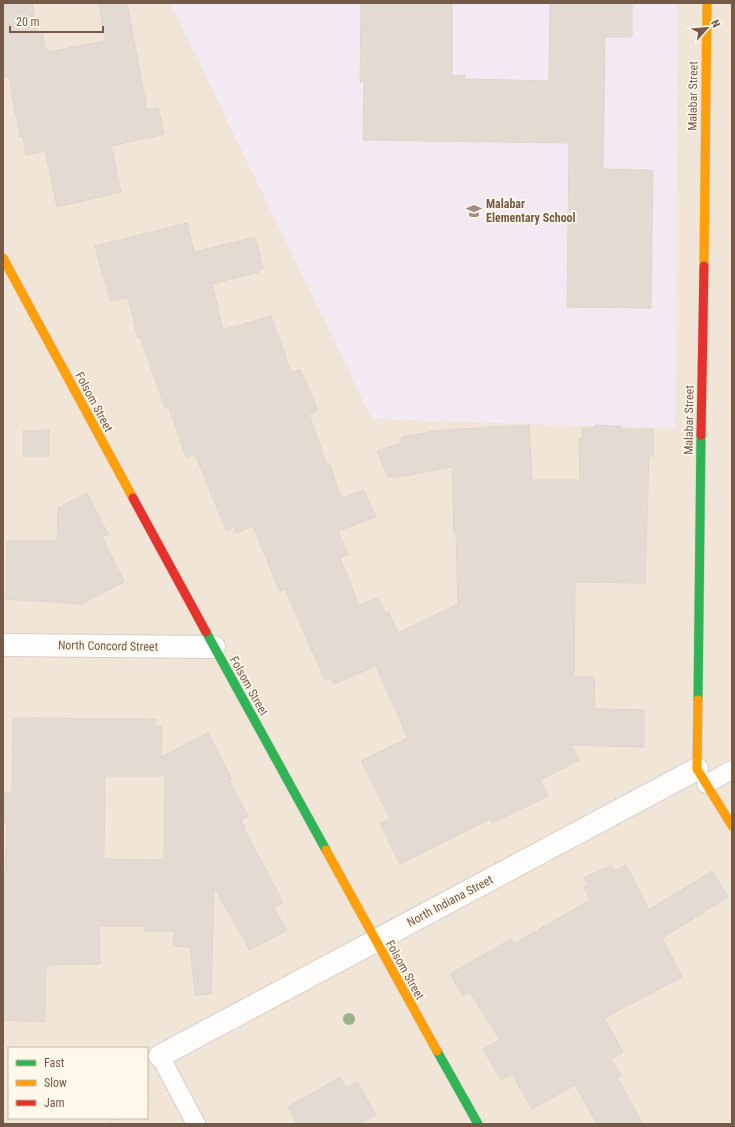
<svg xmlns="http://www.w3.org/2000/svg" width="735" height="1127" viewBox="0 0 735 1127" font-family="'Roboto Condensed',sans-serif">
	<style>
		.residential { fill: #f0e5d7; fill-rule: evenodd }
		.education { fill: #f3e9f2 }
		.building { fill: #e3dad1; stroke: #dfd5cc; fill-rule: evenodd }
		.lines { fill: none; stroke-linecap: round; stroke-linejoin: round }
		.lane-casing { stroke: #d5cec6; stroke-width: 20 }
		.street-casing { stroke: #d5cec6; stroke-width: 24 }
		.fast-casing { stroke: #d6cec6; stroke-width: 10 }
		.slow-casing { stroke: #d6cec6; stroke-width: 10 }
		.jam-casing { stroke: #d6cec6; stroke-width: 10 }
		.path { stroke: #dad2cd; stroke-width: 2.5; stroke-dasharray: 1 3; stroke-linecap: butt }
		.lane { stroke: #fefdfc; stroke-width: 18 }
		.street { stroke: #fefdfc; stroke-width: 22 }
		.fast { stroke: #30b455; stroke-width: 9 }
		.slow { stroke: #ff9f0a; stroke-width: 9 }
		.jam { stroke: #e5322d; stroke-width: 9 }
		.tree { fill: #9cb18e }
		.labels { text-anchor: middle; stroke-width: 3.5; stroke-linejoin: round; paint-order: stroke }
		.street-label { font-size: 12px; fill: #755949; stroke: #fff7ea }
		.poi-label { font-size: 12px; font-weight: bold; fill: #755949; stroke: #fff7ea; text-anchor: start }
	</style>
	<rect width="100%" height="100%" fill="#f6f2ea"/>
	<path class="residential" d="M3 3H732V1124H3ZM9 1048H147V1118H9Z"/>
	<path class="education" d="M170 3H678L675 429 372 419Z"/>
	<path class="building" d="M3 3H32L37 33 42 32 45 48H46L47 52 105 41 99 3H127L147 110 158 108 164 134 111 146 121 192 57 207 45 151 26 155 23 136 20 137 9 76 3 77Z
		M361 3H452V76L465 75V79L549 81 550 3H632V37H605L603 169 653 170 651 308 567 307 569 143 363 140 364 82H360Z
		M187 223 194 252 255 237 263 269 259 271V272L212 284 223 330 271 316 291 372 300 369 318 410 309 414 327 466 330 465 341 498 364 490 376 517 338 531 348 555 340 558 359 605 378 598 385 613 389 612 398 633 458 604 456 534H454L452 467 399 477H388L377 451 401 443 402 437 441 430 529 425 532 480H580L579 439H582V428H595V425L621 426V429H654L653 456H649L645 583 575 582 574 677H594L595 709 644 710V747L571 745 579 760 540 780 548 796 492 823 490 819 400 864 380 823 390 818 361 761 408 738 376 666 334 684 332 678 325 680 285 589 280 592 253 526 236 533 233 527 226 530 195 454 186 457 169 407 165 408 141 338H138L128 298 110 301 95 246Z
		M49 430V456H23V431Z
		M87 493 108 534 102 537 124 582 81 604 6 599 7 541H57L58 508Z
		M13 718 155 719V726L162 727 161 757 208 733 232 779 229 780 248 816 241 820 245 828 244 829 283 902 274 908 287 930 250 950 214 887 211 994 195 995 190 947 173 946 174 931H145V926H99L100 964 46 965 45 1022 3 1020V874H5L7 822H3V793H12ZM105 776H165L164 860 104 859Z
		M612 865 615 871 626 865 649 910 712 871 728 897 662 938 682 977 604 1018 623 1052 611 1059 621 1076 617 1077 643 1124H597L575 1085 532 1109 512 1074 501 1080 483 1049 500 1040 470 992 463 996 450 974 511 939 514 944 590 900 584 887 588 885 584 878Z
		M340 1077 346 1088 357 1082 376 1115 359 1124H297L288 1107Z"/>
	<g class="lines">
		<defs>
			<path id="lane" d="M706 784 732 770
				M160 1056 196 1124"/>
			<path id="street" d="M3 645 214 647
				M160 1056 697 769"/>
			<path id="fast" d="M206 632 326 850
				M698 700 701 435
				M437 1051 478 1124"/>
			<path id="slow" d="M3 258 133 498
				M704 266 707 3
				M698 700 697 769 732 826
				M326 850 437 1051"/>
			<path id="jam" d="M701 435 704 266
				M133 498 206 632"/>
		</defs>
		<use href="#lane" class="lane-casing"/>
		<use href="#street" class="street-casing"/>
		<use href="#fast" class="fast-casing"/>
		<use href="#slow" class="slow-casing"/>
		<use href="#jam" class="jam-casing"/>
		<path class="path" d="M147 1103 155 1099
			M107 1124 119 1118"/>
		<use href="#lane" class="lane"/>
		<use href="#street" class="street"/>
		<use href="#fast" class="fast"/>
		<use href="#slow" class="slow"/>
		<use href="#jam" class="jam"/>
	</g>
	<circle class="tree" cx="349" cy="1019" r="6"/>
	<defs>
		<symbol id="school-bare" viewBox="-9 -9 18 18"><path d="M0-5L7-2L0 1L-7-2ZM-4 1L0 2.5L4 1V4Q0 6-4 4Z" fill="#a28f81" stroke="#fff7ea" stroke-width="2.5" paint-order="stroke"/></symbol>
	</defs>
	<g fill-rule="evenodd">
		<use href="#school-bare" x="463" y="200" width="22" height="22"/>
	</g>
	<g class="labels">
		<g class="street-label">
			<text transform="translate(693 96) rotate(-89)" y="4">Malabar Street</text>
			<text transform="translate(94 402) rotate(62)" y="4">Folsom Street</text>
			<text transform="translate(689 420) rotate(-89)" y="4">Malabar Street</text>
			<text transform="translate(108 646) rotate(1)" y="4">North Concord Street</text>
			<text transform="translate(249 686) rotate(61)" y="4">Folsom Street</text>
			<text transform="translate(450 901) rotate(-28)" y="4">North Indiana Street</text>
			<text transform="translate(405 970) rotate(61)" y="4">Folsom Street</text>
		</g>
		<g class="poi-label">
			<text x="486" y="208">Malabar<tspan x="486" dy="14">Elementary School</tspan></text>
		</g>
	</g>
	<rect width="735" height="1127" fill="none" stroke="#755949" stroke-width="8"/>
	<rect x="8" y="1047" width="140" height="72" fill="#fff7ea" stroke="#c8b8aa"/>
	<rect x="16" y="1060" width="20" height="6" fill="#30b455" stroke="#c8b8aa"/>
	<text x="44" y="1067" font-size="12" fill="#755949">Fast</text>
	<rect x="16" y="1080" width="20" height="6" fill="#ff9f0a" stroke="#c8b8aa"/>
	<text x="44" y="1087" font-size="12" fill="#755949">Slow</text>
	<rect x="16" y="1100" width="20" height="6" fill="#e5322d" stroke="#c8b8aa"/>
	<text x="44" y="1107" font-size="12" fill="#755949">Jam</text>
	<g transform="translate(707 28) rotate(63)" stroke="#fff7ea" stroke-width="3" paint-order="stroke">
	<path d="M0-3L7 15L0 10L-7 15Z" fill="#755949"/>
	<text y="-6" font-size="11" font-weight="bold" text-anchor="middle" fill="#755949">N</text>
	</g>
	<path d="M10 26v6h93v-6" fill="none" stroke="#755949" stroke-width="2"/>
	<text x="16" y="26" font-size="12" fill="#755949" stroke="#fff7ea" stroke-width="3" paint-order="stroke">20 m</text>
</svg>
